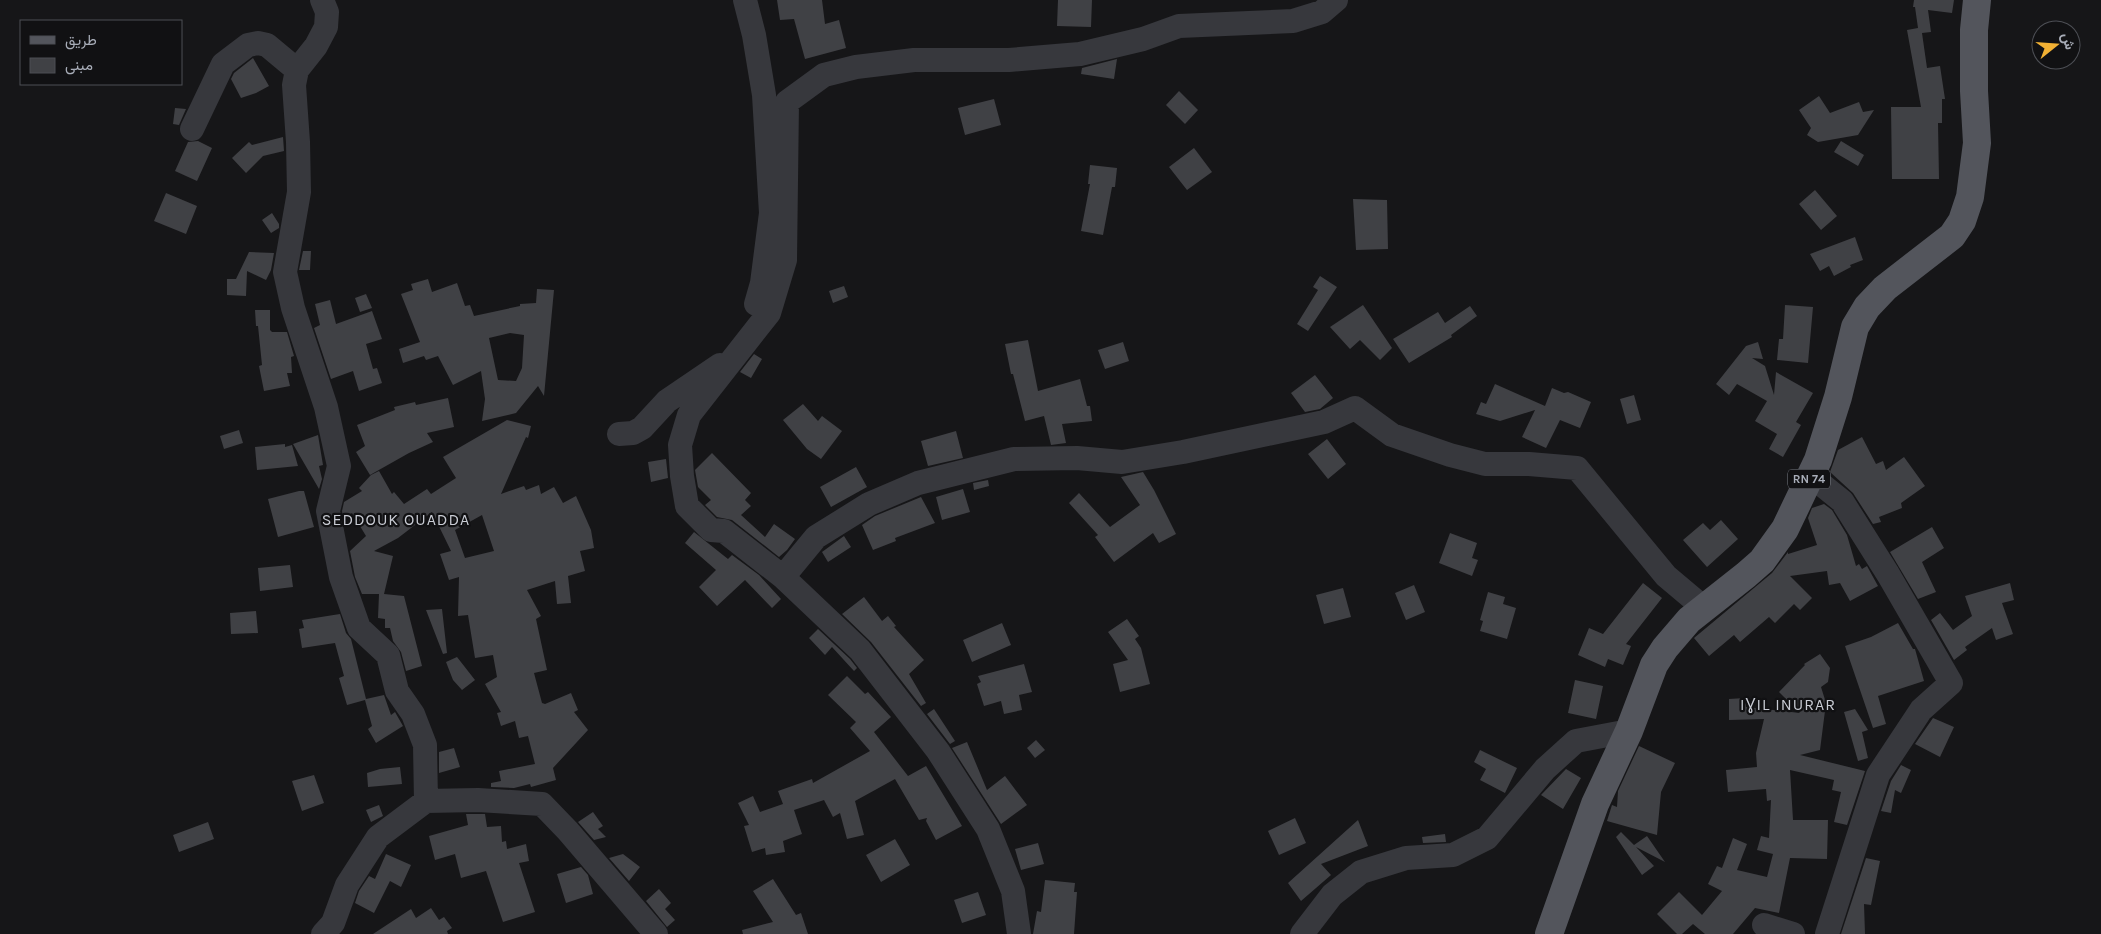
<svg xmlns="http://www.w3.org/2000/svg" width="2101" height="934" viewBox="0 0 2101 934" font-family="Karla,Vazirmatn,sans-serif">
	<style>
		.building { fill: #404145; fill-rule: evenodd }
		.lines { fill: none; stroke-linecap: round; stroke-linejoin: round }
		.minor { stroke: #37383d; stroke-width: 24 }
		.major { stroke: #53555c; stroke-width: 28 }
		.labels { text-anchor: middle; stroke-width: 4.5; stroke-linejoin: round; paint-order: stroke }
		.shield { fill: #111113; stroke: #7b7e86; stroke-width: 1 }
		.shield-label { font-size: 12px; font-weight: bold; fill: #a8adb8 }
		.quarter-label { font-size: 16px; letter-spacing: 1px; fill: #c9ccd4; stroke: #111113 }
	</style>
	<rect width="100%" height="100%" fill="#161618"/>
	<path class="building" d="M777 0H822L825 24 839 20 846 48 805 59 794 19 780 20Z
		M1058 0H1092L1091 27 1057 26Z
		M1914 0H1954L1952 13 1928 10 1931 32 1922 33 1927 68 1940 66 1945 99H1942V123H1938L1939 179H1892L1891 107H1921L1907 30 1918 28 1915 7H1913Z
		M253 58 269 86 256 93 241 98 231 79 234 73Z
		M1117 59 1114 79 1081 74 1082 68Z
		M1179 91 1198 110 1185 124 1166 105Z
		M1819 96 1830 113 1859 102 1863 112 1874 110 1858 135 1818 142 1807 135 1811 128 1799 110Z
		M994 99 1001 125 965 135 958 108Z
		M175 108 186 109 179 125 173 124Z
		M283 137 284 151 263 156 246 173 232 158 249 142 252 145Z
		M198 141 212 148 197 181 175 171 188 142Z
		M1841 141 1864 155 1858 166 1834 152Z
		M1194 148 1212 172 1187 190 1169 167Z
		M1090 165 1117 168 1115 187H1112L1103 235 1081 231 1090 184H1088Z
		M1815 190 1837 216 1821 230 1799 204Z
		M166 193 197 206 186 234 154 221Z
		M1353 199 1387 200 1388 249 1356 250Z
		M272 213 279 224V228L271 233 262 220Z
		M1855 237 1863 260 1850 265 1851 267 1834 276 1829 266 1820 271 1810 254Z
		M303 251H311L310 270H299Z
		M249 252 274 253 271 270 266 280 247 271 246 296 227 295V279H236Z
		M1320 276 1337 287 1308 331 1297 324 1318 290 1313 287Z
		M428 279 432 292 457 283 465 306 470 305 474 316 520 306V304L536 303 537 289 554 290 544 396 538 386 516 413 482 421 485 399 481 371 453 385 438 356 426 360 424 356 403 363 399 349 420 342 401 294 413 290 411 284ZM510 333 524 335 522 368 516 381 498 380 489 338Z
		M844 286 848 297 833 303 829 291Z
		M366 294 372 308 360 312 355 298Z
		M330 300 336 324 372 311 382 339 366 344 373 369 377 368 382 383 359 391 353 371 331 379 314 328 320 325 315 304Z
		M1363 305 1392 348 1380 360 1360 340 1350 349 1330 327Z
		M1785 305 1813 307 1808 363 1777 360 1779 339H1783Z
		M1470 306 1477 316 1451 335 1452 337 1409 363 1393 339 1438 312 1445 323Z
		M255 310H270V330L272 332H287L294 356 291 357 292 373H287L290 386 264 391 259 366 262 365 258 326H256Z
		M1028 340 1038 391 1080 379 1087 406H1090L1092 421 1062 424 1066 443 1051 445 1044 416 1025 421 1013 374H1011L1005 344Z
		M1123 342 1129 361 1105 369 1098 350Z
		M1758 342 1763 359 1752 358 1765 366 1774 395 1776 372 1813 393 1796 422 1801 425 1783 457 1769 449 1777 434 1755 421 1767 401 1737 384 1729 395 1716 384 1746 346Z
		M754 354 762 359 751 378 740 372Z
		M1315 375 1333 398 1320 409 1305 412 1291 393Z
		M1495 384 1545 406 1552 388 1564 393 1568 392 1591 402 1580 428 1560 420 1546 448 1522 437 1535 410 1500 421 1476 414 1481 402 1486 404Z
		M1634 395 1641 420 1627 424 1620 399Z
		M448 398 454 427 427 433 433 442 409 453 370 475 356 452 365 446 357 425 395 410 394 407 415 402 416 405Z
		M803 404 818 421 822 416 842 431 821 459 807 449 783 420Z
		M507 420 531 426 528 438 526 437 501 494 524 486 526 490 539 485 541 494 554 487 563 503 576 496 591 530 594 548 580 551 585 571 568 576 571 603 557 604 555 581 527 590 541 616 536 619 547 670 534 673 542 703 545 704 571 693 578 710 574 712 588 730 553 768 556 780 531 787 530 784 514 788 491 787V783L501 781 499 771 535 764 528 736 519 738 515 721 501 726 497 713 501 712 485 684 497 677 493 655 475 658 468 615 458 616 459 577 449 580 440 554 451 551 432 512 398 538 374 551 393 556 384 594 404 596 422 666 406 671 401 652 393 641 390 628H385V619L378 618 379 594H362L355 577 350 551 366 536 352 513 343 518 342 511 344 502 362 491 359 488 371 475 379 471 392 494 394 492 404 504 427 489 431 494 456 478 443 457ZM482 515 494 551 465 558 455 530Z
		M239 430 243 443 224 449 220 436Z
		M956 431 963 458 928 466 921 441Z
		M318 435 323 465 319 466 322 479 319 489 293 444Z
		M1862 437 1876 464 1883 461 1886 470 1904 457 1925 486 1901 503 1902 508 1879 517 1881 522 1873 524 1853 493 1830 472 1838 450Z
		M1327 439 1346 464 1328 479 1308 454Z
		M285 444V447L292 445 298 466 257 470 255 447Z
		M712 453 751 493 745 500 751 506 741 515 765 537 774 524 795 539 787 550 779 557 732 520 717 517 705 505 711 500 698 487 695 470Z
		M666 459 668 478 651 482 648 462Z
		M856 467 867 487 831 507 820 487Z
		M1143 472 1154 490 1176 534 1159 543 1153 533 1114 562 1095 537 1098 535 1069 503 1079 493 1110 527 1140 505 1121 477Z
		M988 480 989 486 974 490 973 483Z
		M963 489 970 512 942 520 936 497Z
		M299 491H304L314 527 278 537 268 499Z
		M921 497 935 523 895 538 896 541 873 550 862 525 875 516Z
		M1824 504 1832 510 1847 535 1856 566 1859 564 1862 569 1867 566 1878 586 1850 601 1840 583 1829 585 1827 571 1790 576 1812 598 1800 610 1794 604 1775 623 1769 617 1740 642 1734 635 1709 656 1694 638 1772 573 1788 552V554L1817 545 1808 518 1812 508Z
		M1721 520 1738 539 1707 567 1683 540 1703 523 1710 530Z
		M1932 527 1944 548 1922 562 1936 592 1918 599 1890 552Z
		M694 532 728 559 732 555 759 575 781 599 772 608 745 580 717 606 699 587 716 570 685 543Z
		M1450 533 1477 543 1472 558 1478 560 1472 576 1439 563Z
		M844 536 851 547 828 562 822 552Z
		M290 565 293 587 260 591 258 568Z
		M1643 583 1662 598 1626 644 1631 646 1623 665 1608 659 1605 667 1578 655 1589 628 1603 634Z
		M2010 583 2014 600 2002 603 2013 634 1996 640 1992 628 1965 647 1967 650 1954 660 1931 620 1940 613 1953 630 1972 616 1965 596Z
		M1414 585 1425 612 1406 620 1395 593Z
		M1343 588 1351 617 1324 624 1316 595Z
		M1488 592 1505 597 1503 604 1516 608 1507 639 1480 631 1483 621 1480 620Z
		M864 597 882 621 888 616 896 626 894 627 924 660 909 674 926 703 921 706 871 642 842 614Z
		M442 609 447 653 443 654 426 610Z
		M256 611 258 633 231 634 230 613Z
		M340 614 346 633 351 639 366 699 384 695 391 715 395 712 403 726 376 743 368 729 372 726 365 700 347 705 339 678 344 676 335 643 302 648 299 629 304 628 302 620Z
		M1127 619 1139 636 1135 639 1141 648 1150 684 1120 692 1113 664 1128 660 1108 632Z
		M1002 623 1011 645 972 662 963 640Z
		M1898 623 1913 649H1915L1924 681 1878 696 1886 724 1873 728 1845 646 1871 637Z
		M818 629 850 659 857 668 854 671 832 647 825 655 809 638Z
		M1820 654 1830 668 1828 682 1821 687 1826 703 1820 750 1800 755 1865 771 1847 825 1834 822 1841 792 1832 790 1834 780 1790 770 1793 820H1828L1827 859 1790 858 1779 913 1755 908 1733 934H1705L1693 924 1682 934H1677L1657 914 1679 892 1702 915 1722 891 1708 884 1717 866 1722 868 1733 838 1747 844 1737 870 1767 877 1773 854 1757 850 1761 836 1769 838 1771 800 1767 801 1766 789 1728 792 1726 770 1757 767 1756 753 1764 719 1729 720V699L1745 698 1746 707 1800 713 1779 692 1805 665 1804 664Z
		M457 657 475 680 462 690 453 680 446 662Z
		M1024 664 1032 692 1019 695 1022 710 1004 714 1001 701 984 706 977 684 981 682 978 676Z
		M847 676 865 694 868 692 891 717 874 732 908 776 926 766 962 826 936 840 926 821 927 818 919 820 895 779 855 801 864 835 847 839 840 813 833 817 824 800 794 810 802 834 783 841 785 852 766 855 765 848 752 852 744 826 749 825 738 803 753 796 760 812 783 804 778 791 812 779 813 783 870 751 850 728 856 722 828 695Z
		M1575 680 1603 686 1596 719 1568 713Z
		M934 709 955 741 950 744 927 714Z
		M1855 709 1868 730 1862 732 1868 758 1858 761 1844 712Z
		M1933 718 1954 727 1940 757 1915 744Z
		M1036 740 1045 750 1035 758 1027 748Z
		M967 742 987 790 1005 776 1027 805 1001 824 952 748Z
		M1639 746 1675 763 1661 792 1657 835 1607 821 1612 805 1617 807 1618 791Z
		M454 748 460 767 439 773V752Z
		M1480 750 1517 768 1505 793 1480 780 1486 769 1474 762Z
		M1901 765 1911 770 1901 793 1895 790 1891 813 1881 811 1891 781Z
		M400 767 402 784 368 787 367 773 380 769Z
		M1566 769 1581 778 1563 809 1541 795Z
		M314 775 324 803 302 811 292 781Z
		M379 805 383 816 371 822 366 810Z
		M593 812 603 826 598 829 606 837 594 840 578 822Z
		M466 814H485L487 827 501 826 502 842 506 841 507 849 526 844 529 861 519 863 535 912 503 922 486 871 461 878 455 854 435 860 429 836 468 825Z
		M1295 818 1306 843 1279 855 1268 831Z
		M1358 820 1368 846 1321 864 1331 875 1301 901 1288 883Z
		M208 822 214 839 179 852 173 835Z
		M1621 832 1634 845 1647 836 1665 862 1636 847 1654 866 1642 875 1616 837Z
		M1445 834 1446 842 1423 843 1422 837Z
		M895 839 910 865 881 882 866 855Z
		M1038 843 1044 864 1021 870 1015 849Z
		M386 854 411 865 401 887 390 881 374 913 355 903 359 891 369 876 375 879Z
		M623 854 640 867 629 881 609 858Z
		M1866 858 1880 861 1871 905 1864 904 1865 934H1841Z
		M581 867 588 875 593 894 566 903 557 874Z
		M773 879 796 915 801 913 808 934H743L742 930 773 922 753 891Z
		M1045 880 1075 883 1074 892H1077L1074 934H1033L1037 911 1041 912Z
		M659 889 671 903 665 909 675 920 667 927 646 901Z
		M978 892 986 915 962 923 954 900Z
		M431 908 439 920 444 917 452 928 447 931 448 934H373L411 909 416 918Z"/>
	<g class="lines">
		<path class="minor" d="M322 0 327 12 326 27 316 46 297 70 294 85 298 142 299 192 285 272 293 308 326 407 339 466 328 511 341 577 359 628 388 655 397 691 413 714 425 745 426 801
			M745 0 754 35 764 95 771 213 762 283 756 304
			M192 129 223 64 248 45 258 43 267 45 297 70
			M619 434 633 433 642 428 667 401 720 365
			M1811 476 1842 501 1888 574 1951 683 1921 710 1878 775 1827 934
			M783 577 816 537 869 504 918 483 1014 459 1077 458 1122 462 1183 452 1324 422 1355 408 1392 435 1450 455 1485 464H1529L1577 468 1666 576 1704 608
			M1764 925 1793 934
			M323 934 333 923 347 885 378 837 426 801 478 800 542 804 568 831 656 934
			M1019 934 1013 891 988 829 938 751 860 650 783 577 724 531 711 530 687 506 682 476 680 445 689 415 769 313 785 260 787 102 824 75 856 67 914 60H1009L1080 54 1143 39 1179 26 1293 21 1322 12 1336 0
			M1302 934 1332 895 1361 872 1406 858 1453 855 1487 838 1545 769 1576 741 1629 731"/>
		<path class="major" d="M1549 934 1595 804 1629 731 1654 665 1665 648 1689 620 1746 575 1762 561 1785 529 1818 460 1838 397 1855 327 1867 307 1885 288 1952 236 1962 221 1970 197 1977 143 1974 91V30L1977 0"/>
	</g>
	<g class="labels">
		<rect class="shield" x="1788" y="469.5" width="42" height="19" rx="4"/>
		<g class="shield-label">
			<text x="1809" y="483">RN 74</text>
		</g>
		<g class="quarter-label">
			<text x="396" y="525">SEDDOUK OUADDA</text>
			<text x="1788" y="710">IƔIL INURAR</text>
		</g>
	</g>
	<rect x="20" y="20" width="162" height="65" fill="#111113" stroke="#4d4f55"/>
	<rect x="30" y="36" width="25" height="8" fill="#53555c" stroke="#4d4f55"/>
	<text x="65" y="45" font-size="15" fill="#a8adb8">طريق</text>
	<rect x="30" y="58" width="25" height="15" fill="#404145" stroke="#4d4f55"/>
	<text x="65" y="70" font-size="15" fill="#a8adb8">مبنى</text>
	<g transform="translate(2056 45) rotate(73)"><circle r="24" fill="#111113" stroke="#4d4f55"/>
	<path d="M0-4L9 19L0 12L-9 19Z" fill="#f2b134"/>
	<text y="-8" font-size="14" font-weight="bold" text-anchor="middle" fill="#a8adb8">ش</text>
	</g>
</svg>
